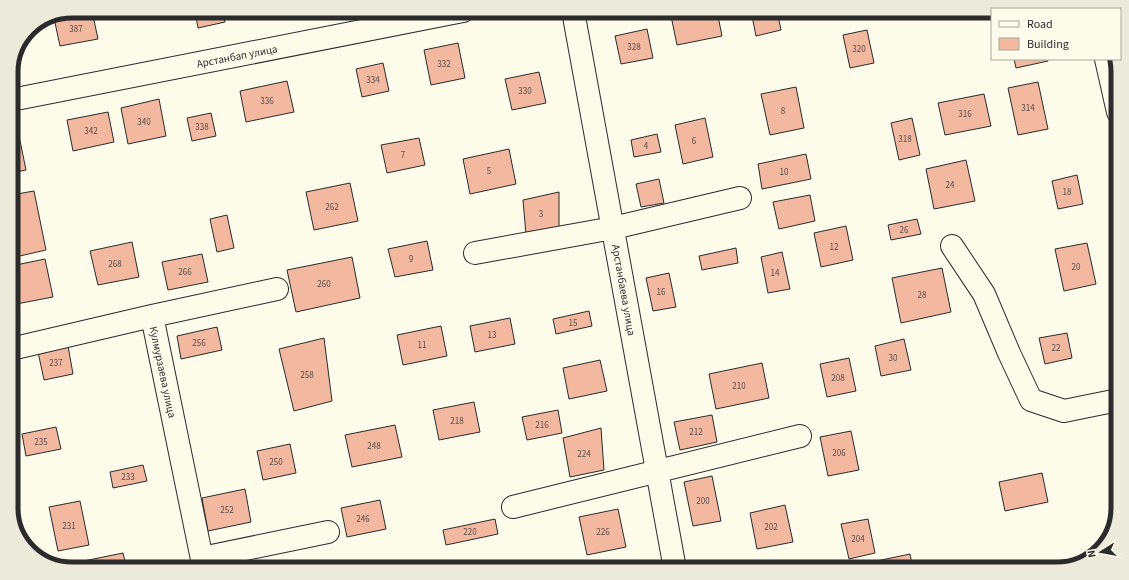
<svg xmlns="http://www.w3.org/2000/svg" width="1129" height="580" viewBox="0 0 1129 580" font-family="'Source Sans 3',sans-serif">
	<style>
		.building { fill: #f2b8a0; stroke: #2b2b2b }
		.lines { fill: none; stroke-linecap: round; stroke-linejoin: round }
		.street-casing { stroke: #2b2b2b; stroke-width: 24 }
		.street { stroke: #fdfbea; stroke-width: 22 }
		.labels { text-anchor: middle; stroke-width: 3; stroke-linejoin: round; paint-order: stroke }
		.number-label { font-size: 9px; fill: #5d4e48 }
		.street-label { font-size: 11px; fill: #2b2b2b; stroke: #fdfbea }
		.rim { fill: none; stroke: #2b2b2b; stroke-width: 5 }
	</style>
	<rect width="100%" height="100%" fill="#fdfbea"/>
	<path class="building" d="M72 11H92L98 39 60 46 54 18Z
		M195 11H223L225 22 198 28Z
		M670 11H717L722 36 677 45Z
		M751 11H777L781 30 756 36Z
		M647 29 653 58 621 64 615 36Z
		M867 30 874 63 850 68 843 35Z
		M458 43 465 78 431 85 424 50Z
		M1014 59H1048V61L1016 68Z
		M383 63 389 91 362 97 356 69Z
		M539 72 546 103 512 110 505 79Z
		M287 81 294 112 246 122 240 91Z
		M1038 82 1048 129 1018 135 1008 88Z
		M796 87 804 128 770 135 761 94Z
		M984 94 991 126 945 135 938 103Z
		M159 99 166 136 128 144 121 108Z
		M108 112 114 142 73 151 67 120Z
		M211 113 216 136 192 141 187 118Z
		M705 118 713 157 683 164 675 125Z
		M912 118 920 155 899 160 891 123Z
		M17 126 26 170 11 173V127Z
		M657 134 661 152 634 157 631 140Z
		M419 138 425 165 387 173 381 145Z
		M509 149 516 184 470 194 463 159Z
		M806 154 811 179 762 189 758 164Z
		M966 160 975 201 934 209 926 169Z
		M1077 175 1083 204 1058 209 1052 181Z
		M659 179 664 203 641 207 636 184Z
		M350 183 358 221 314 230 306 192Z
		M34 191 46 250 11 258V195Z
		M559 192V228L526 235 523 200Z
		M810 195 815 221 779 229 773 202Z
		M227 215 234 248 217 252 210 219Z
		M917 219 921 234 891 240 888 225Z
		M846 226 853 260 821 267 814 233Z
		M427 241 433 270 395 277 388 249Z
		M132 242 139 277 98 285 90 251Z
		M1087 243 1096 284 1064 291 1055 249Z
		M736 248 738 263 702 270 699 256Z
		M782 252 790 289 768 293 761 257Z
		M202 254 208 282 168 290 162 262Z
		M352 257 360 298 296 312 287 270Z
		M45 259 53 297 11 305V266Z
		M942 268 951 312 901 323 892 278Z
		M669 273 676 307 653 311 646 278Z
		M589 311 592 326 556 334 553 319Z
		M510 318 515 344 475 352 470 326Z
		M441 326 447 356 403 365 397 335Z
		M217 327 222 350 181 359 177 336Z
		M1067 333 1072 358 1045 364 1039 338Z
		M324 338 332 401 294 411 279 349Z
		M904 339 911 370 881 376 875 346Z
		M68 346 73 374 44 380 38 352Z
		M849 358 856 391 827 397 820 364Z
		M600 360 607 391 569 399 563 368Z
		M762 363 769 398 716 409 709 374Z
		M474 402 480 432 439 440 433 410Z
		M558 410 562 433 527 440 522 417Z
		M712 415 717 442 680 450 674 422Z
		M395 425 402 457 352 467 345 435Z
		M56 427 61 449 26 456 22 434Z
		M601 428 604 470 570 477 563 438Z
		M851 431 859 470 828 476 820 437Z
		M290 444 296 473 263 480 257 451Z
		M143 465 147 481 113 488 110 472Z
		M1042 473 1048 502 1005 511 999 482Z
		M712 476 721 521 693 526 684 482Z
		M245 489 251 522 208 531 202 498Z
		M380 500 386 529 347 537 341 508Z
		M80 501 89 545 58 551 49 507Z
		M785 505 793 542 757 549 750 513Z
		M618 509 626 547 587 555 579 517Z
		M495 519 498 534 446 545 443 530Z
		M868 519 875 553 849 559 841 524Z
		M123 553 127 569H70L69 564Z
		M910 554 913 569H869L867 563Z
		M421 564 422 569H396Z"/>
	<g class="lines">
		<defs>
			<path id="street" d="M573 11 675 569
				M1106 59 1118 112
				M11 100 463 11
				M952 246 984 294 1009 353 1031 400 1064 411 1118 400
				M475 253 613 228 740 198
				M152 316 277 289
				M11 349 152 316 204 569
				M513 507 800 436
				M202 558 328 532"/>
		</defs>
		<use href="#street" class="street-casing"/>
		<use href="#street" class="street"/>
	</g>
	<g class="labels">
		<g class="number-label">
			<text x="76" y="32">387</text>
			<text x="634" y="50">328</text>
			<text x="859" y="52">320</text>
			<text x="444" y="67">332</text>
			<text x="373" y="83">334</text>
			<text x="525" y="94">330</text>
			<text x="267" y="104">336</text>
			<text x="1028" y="111">314</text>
			<text x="783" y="114">8</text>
			<text x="965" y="117">316</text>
			<text x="144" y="125">340</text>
			<text x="202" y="130">338</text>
			<text x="91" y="134">342</text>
			<text x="905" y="142">318</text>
			<text x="694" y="144">6</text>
			<text x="646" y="149">4</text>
			<text x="403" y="158">7</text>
			<text x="489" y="174">5</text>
			<text x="784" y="175">10</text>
			<text x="950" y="188">24</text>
			<text x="1067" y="195">18</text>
			<text x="332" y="210">262</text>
			<text x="541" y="217">3</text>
			<text x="904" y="233">26</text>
			<text x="834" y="250">12</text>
			<text x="411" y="262">9</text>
			<text x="115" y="267">268</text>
			<text x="1076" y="270">20</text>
			<text x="185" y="275">266</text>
			<text x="775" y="276">14</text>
			<text x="324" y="287">260</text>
			<text x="661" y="295">16</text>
			<text x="922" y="298">28</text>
			<text x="573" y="326">15</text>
			<text x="492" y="338">13</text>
			<text x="199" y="346">256</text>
			<text x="422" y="348">11</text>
			<text x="1056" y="351">22</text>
			<text x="893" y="361">30</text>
			<text x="56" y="366">237</text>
			<text x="307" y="378">258</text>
			<text x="838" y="381">208</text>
			<text x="739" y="389">210</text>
			<text x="457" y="424">218</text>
			<text x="542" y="428">216</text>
			<text x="696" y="435">212</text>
			<text x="41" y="445">235</text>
			<text x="374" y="449">248</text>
			<text x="839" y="456">206</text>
			<text x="584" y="457">224</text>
			<text x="276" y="465">250</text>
			<text x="128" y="480">233</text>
			<text x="703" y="504">200</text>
			<text x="227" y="513">252</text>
			<text x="363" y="522">246</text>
			<text x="69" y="529">231</text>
			<text x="771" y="530">202</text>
			<text x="470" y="535">220</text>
			<text x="603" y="535">226</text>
			<text x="858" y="542">204</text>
		</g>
		<g class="street-label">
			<text transform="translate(237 56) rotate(-11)" y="4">Арстанбап улица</text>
			<text transform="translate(624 290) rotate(80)" y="4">Арстанбаева улица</text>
			<text transform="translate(163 372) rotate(78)" y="4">Кулмурзаева улица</text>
		</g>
	</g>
	<path d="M0 0H1129V580H0ZM72 18H1057A54 54 0 0 1 1111 72V508A54 54 0 0 1 1057 562H72A54 54 0 0 1 18 508V72A54 54 0 0 1 72 18Z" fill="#eceadb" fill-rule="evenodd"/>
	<path class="rim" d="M72 18H1057A54 54 0 0 1 1111 72V508A54 54 0 0 1 1057 562H72A54 54 0 0 1 18 508V72A54 54 0 0 1 72 18Z"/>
	<rect x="991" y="8" width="130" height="52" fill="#fdfbea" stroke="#a9a89e"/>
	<rect x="999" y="21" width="20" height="6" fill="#fdfbea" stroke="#a9a89e"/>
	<text x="1027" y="28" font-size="12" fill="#2b2b2b">Road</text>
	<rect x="999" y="38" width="20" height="12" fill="#f2b8a0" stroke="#a9a89e"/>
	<text x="1027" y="48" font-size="12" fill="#2b2b2b">Building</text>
	<g transform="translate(1101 552) rotate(259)" stroke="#fdfbea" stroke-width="3" paint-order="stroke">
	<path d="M0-3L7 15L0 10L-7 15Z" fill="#2b2b2b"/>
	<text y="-6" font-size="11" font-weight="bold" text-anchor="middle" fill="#2b2b2b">N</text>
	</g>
</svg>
